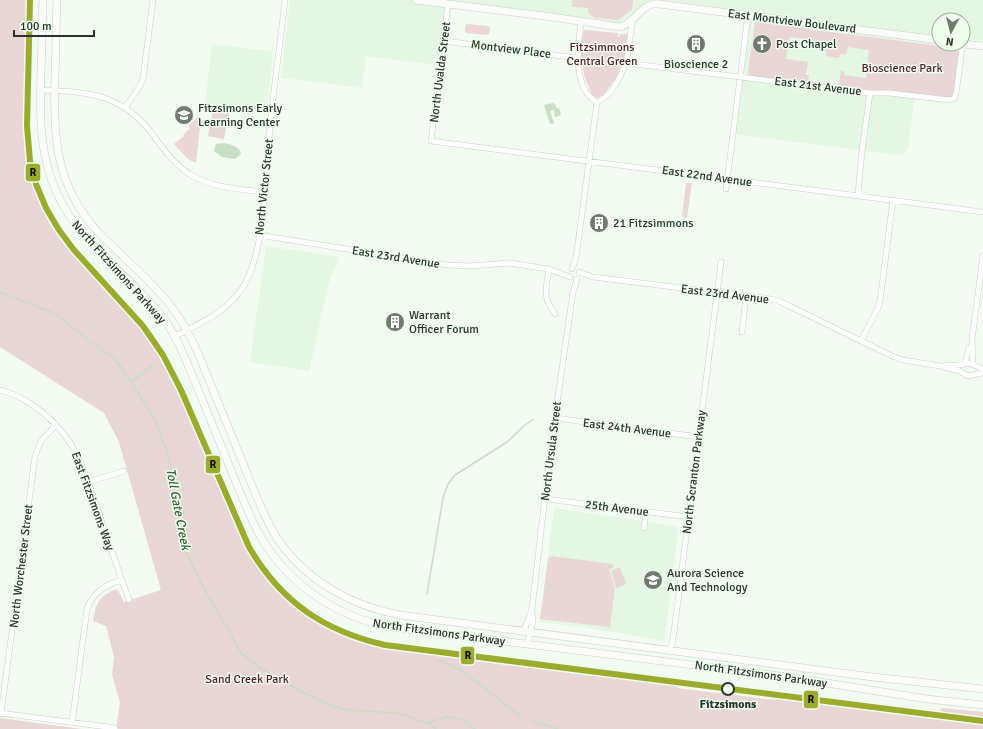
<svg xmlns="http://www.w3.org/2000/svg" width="983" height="729" viewBox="0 0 983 729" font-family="Signika,sans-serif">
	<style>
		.built { fill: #e5f7e4; fill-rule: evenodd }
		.green { fill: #e9d6d6 }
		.water { fill: #c7dfc6 }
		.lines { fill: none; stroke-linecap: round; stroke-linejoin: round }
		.stream { stroke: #c7dfc6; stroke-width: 1.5 }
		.street-casing { stroke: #c9d1c9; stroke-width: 6 }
		.secondary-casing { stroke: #c9d1c9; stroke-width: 8 }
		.street { stroke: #fdfefd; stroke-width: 5 }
		.secondary { stroke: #fafaf9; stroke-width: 7 }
		.rail-1-casing { stroke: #eefeed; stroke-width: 9 }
		.rail-1 { stroke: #9cab2e; stroke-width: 6 }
		.stop-dot { fill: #eefeed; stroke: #2b332b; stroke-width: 2 }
		.labels { text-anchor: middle; stroke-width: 3; stroke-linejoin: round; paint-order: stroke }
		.street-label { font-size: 12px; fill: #2b332b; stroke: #eefeed }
		.poi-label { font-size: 12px; fill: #2b332b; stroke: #eefeed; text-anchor: start }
		.park-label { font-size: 12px; fill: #57202f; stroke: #eefeed }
		.stop-label { font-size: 12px; font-weight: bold; fill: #2b332b; stroke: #eefeed }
		.water-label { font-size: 13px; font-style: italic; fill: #396439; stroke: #eefeed }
		.line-badge { stroke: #eefeed; stroke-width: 1.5 }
		.pale-badge-label { font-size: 11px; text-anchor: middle; font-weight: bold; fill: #111 }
	</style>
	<rect width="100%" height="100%" fill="#f2faf1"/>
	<path class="built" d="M290 0H983V41L967 39 962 49 915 96 908 148 904 153 896 155 733 134 748 15 654 3 625 25 452 5 446 43 444 66 366 56 362 88 281 78ZM939 20H963V44H939Z
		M212 44 271 51 273 53 267 111 205 103Z
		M266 246 339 257 329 282 309 371 250 362Z
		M554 508 676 526 678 530 665 641 609 631 540 622Z"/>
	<path class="green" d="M0 0H27C27 29 26 59 25 88 24 149 24 196 66 246 94 279 127 308 152 344 161 356 168 370 175 384 189 417 203 451 218 485 227 507 236 530 248 551 275 601 324 636 379 647L678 685V688L685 689 775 700V697L922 716 931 719 940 717 941 708 983 712V729H116L120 702 112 675 114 657 106 626 93 621C96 602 99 596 117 589L124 602 161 590 119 442 104 413 0 347Z
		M572 0H633L632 10 618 20 594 18 588 13V8L572 7Z
		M755 22 962 49 954 98 838 89 841 71H844V75L866 78 869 50 848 47 846 55 840 54 839 58 826 56V51L818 49 819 41 789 37 786 59 808 62 806 75H809L808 85 747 78Z
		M467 24 488 26 490 28 489 34 487 35 466 33 465 31 466 25Z
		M585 30 618 33V37H619L620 34H626L628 36 624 61 622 66H621L615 79 604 94 605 95 603 97 602 96H600L601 98 594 97V95H593L592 96 590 94 591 93 584 75 582 61H580L582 37V33L584 34 583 32Z
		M214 106 230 109 224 139 208 136Z
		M197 118 201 119 196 163 188 159 174 144 184 136 183 135 190 128 188 126Z
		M686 183H692L687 218 682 217Z
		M551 556 613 564V568L609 569 615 588 610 627 540 619 548 559Z
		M620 567 626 584 616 588 611 571Z
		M0 718 82 729H0Z"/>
	<path class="water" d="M553 103 554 104H555L557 109 559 108 561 115 555 117 554 115H555L554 110 550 111 554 123 550 124 544 105Z
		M216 144C224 142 234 144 240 150L241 154 235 159 222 157 214 151Z"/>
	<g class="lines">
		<path class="stream" d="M0 292 56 314 88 340 115 359 124 371 154 418 166 448 172 471 181 536 188 556 206 593 227 627 239 650 242 654 259 667 281 680 300 691 332 706 348 710 398 713 427 723 436 729
			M130 381 141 375 153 364
			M427 594 443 498 448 484 455 475 507 442 525 425 534 419
			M439 660C471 671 493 698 521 716
			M532 721 558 729
			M427 723 447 717 462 720 475 729"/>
		<defs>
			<path id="street" d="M448 4 431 141 983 212
				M581 22C578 44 572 89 597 102
				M444 41 578 58
				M626 63 870 93H889L950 100 954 98 956 94 962 49 961 44
				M41 90C87 92 119 93 150 131 162 147 173 164 191 175 213 188 239 189 264 192
				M597 102C603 100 607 96 611 91 629 67 629 48 632 20
				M125 108 138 89 143 79 153 0
				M726 189 748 15
				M858 195 862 151 870 93
				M259 235 447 265 470 266 509 263 549 269 570 277
				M549 269C546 289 542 297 555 314
				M572 269 576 258 597 102
				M579 272 593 277 771 299 781 302 892 356 903 360 940 366 959 365 969 363 983 369
				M742 332 746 296
				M175 336C198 325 226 312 241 290 266 254 264 182 269 139 273 92 280 46 285 0
				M861 341 878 308 880 301 893 200
				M965 363 969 348
				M973 364 972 339 983 256
				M944 367 960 371 967 376 983 373
				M0 390C33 399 62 425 77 455 87 475 93 496 100 516 109 544 119 572 129 600
				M555 418 699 437
				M88 482 124 471
				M546 499 689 517
				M644 528 646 511
				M522 632 525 628 532 609 551 445 573 292 577 279
				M527 644 533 621 532 612
				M669 651 672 643 674 632 721 262
				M0 713 115 728
				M1 714 35 456 41 441 56 425
				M72 723 87 609C93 592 105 585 122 580"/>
			<path id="secondary" d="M43 0C42 24 42 48 41 72 40 108 39 143 51 178 72 243 131 272 168 325 182 346 190 371 200 394 211 421 222 448 233 475 241 495 249 515 259 534 285 581 332 614 384 626L795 678 927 699 983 705
				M57 0C56 25 56 51 55 76 53 136 55 185 98 232 122 257 150 279 171 306 182 321 191 337 198 353 213 389 227 425 242 461 253 487 262 514 277 538 305 580 351 606 400 615L873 677 983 689
				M416 0 545 16 620 27C636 23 641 2 659 4L939 40
				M963 44 983 46"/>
		</defs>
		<use href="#street" class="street-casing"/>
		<use href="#secondary" class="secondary-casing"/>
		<use href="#street" class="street"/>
		<use href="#secondary" class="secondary"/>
		<defs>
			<path id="rail-1" d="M30 0 27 126 30 161 36 184 46 208 59 230 74 250 143 326 163 355 181 390 249 547C281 602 324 631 385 645L983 721"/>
		</defs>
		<use href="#rail-1" class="rail-1-casing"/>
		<use href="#rail-1" class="rail-1"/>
	</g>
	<defs>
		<symbol id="building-disc" viewBox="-11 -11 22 22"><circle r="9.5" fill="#717970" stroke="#eefeed"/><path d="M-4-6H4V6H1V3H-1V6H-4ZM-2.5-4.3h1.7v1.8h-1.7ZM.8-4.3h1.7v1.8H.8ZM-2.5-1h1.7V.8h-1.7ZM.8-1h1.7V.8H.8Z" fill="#fff"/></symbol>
		<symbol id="church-disc" viewBox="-11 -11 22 22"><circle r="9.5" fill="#717970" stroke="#eefeed"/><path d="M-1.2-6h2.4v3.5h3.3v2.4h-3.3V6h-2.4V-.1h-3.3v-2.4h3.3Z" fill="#fff"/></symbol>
		<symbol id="school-disc" viewBox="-11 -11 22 22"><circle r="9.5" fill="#717970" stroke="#eefeed"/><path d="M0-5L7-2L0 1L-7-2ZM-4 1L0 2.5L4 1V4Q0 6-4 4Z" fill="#fff"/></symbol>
	</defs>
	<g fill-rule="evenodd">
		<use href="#building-disc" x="685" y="33" width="22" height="22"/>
		<use href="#church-disc" x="751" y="33" width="22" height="22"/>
		<use href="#school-disc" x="173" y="104" width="22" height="22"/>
		<use href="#building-disc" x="588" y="212" width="22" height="22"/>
		<use href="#building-disc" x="384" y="311" width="22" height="22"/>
		<use href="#school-disc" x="642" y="569" width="22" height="22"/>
	</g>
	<circle class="stop-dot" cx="728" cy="689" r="6"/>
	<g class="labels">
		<g class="street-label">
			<text transform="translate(792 21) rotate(7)" y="4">East Montview Boulevard</text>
			<text transform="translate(511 49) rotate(7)" y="4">Montview Place</text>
			<text transform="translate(440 72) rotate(-83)" y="4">North Uvalda Street</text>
			<text transform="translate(818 86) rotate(7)" y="4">East 21st Avenue</text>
			<text transform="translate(707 176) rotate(8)" y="4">East 22nd Avenue</text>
			<text transform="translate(264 187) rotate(-84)" y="4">North Victor Street</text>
			<text transform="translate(396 257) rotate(9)" y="4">East 23rd Avenue</text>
			<text transform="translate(119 272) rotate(48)" y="4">North Fitzsimons Parkway</text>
			<text transform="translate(725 294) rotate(7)" y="4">East 23rd Avenue</text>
			<text transform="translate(627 428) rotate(7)" y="4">East 24th Avenue</text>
			<text transform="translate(551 451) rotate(-83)" y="4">North Ursula Street</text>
			<text transform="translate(694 472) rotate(-83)" y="4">North Scranton Parkway</text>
			<text transform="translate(93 501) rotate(70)" y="4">East Fitzsimons Way</text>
			<text transform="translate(617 508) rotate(7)" y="4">25th Avenue</text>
			<text transform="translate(21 566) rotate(-83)" y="4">North Worchester Street</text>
			<text transform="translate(439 632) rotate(8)" y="4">North Fitzsimons Parkway</text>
			<text transform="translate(761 674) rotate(8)" y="4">North Fitzsimons Parkway</text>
		</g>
		<g class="poi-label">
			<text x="776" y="48">Post Chapel</text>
			<text x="696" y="68" text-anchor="middle">Bioscience 2</text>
			<text x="198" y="112">Fitzsimons Early<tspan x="198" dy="14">Learning Center</tspan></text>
			<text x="613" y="227">21 Fitzsimmons</text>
			<text x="409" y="319">Warrant<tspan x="409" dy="14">Officer Forum</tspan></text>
			<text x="667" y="577">Aurora Science<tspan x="667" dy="14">And Technology</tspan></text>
		</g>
		<g class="park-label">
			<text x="602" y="51">Fitzsimmons<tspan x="602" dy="14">Central Green</tspan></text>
			<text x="902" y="72">Bioscience Park</text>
			<text x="247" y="683">Sand Creek Park</text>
		</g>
		<g class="stop-label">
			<text x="728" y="708">Fitzsimons</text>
		</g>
		<g class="water-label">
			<text transform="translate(179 509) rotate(79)" y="5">Toll Gate Creek</text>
		</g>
	</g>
	<g class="line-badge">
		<rect x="25" y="163" width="16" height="19" rx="4" fill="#9cab2e"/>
		<rect x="205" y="455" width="16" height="19" rx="4" fill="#9cab2e"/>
		<rect x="460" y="646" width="15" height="19" rx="4" fill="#9cab2e"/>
		<rect x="803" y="690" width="16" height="19" rx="4" fill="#9cab2e"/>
	</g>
	<g class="pale-badge-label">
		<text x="33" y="176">R</text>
		<text x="213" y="468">R</text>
		<text x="468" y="659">R</text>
		<text x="811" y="703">R</text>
	</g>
	<g transform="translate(951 32) rotate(187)"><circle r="19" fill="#eefeed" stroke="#a0ad9f"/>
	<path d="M0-3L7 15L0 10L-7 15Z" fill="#717970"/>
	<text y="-6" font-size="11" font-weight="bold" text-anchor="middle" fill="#2b332b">N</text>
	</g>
	<path d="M14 30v6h80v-6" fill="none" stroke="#2b332b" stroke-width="2"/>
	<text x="20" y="30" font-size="12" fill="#2b332b" stroke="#eefeed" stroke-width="3" paint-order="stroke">100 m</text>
</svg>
